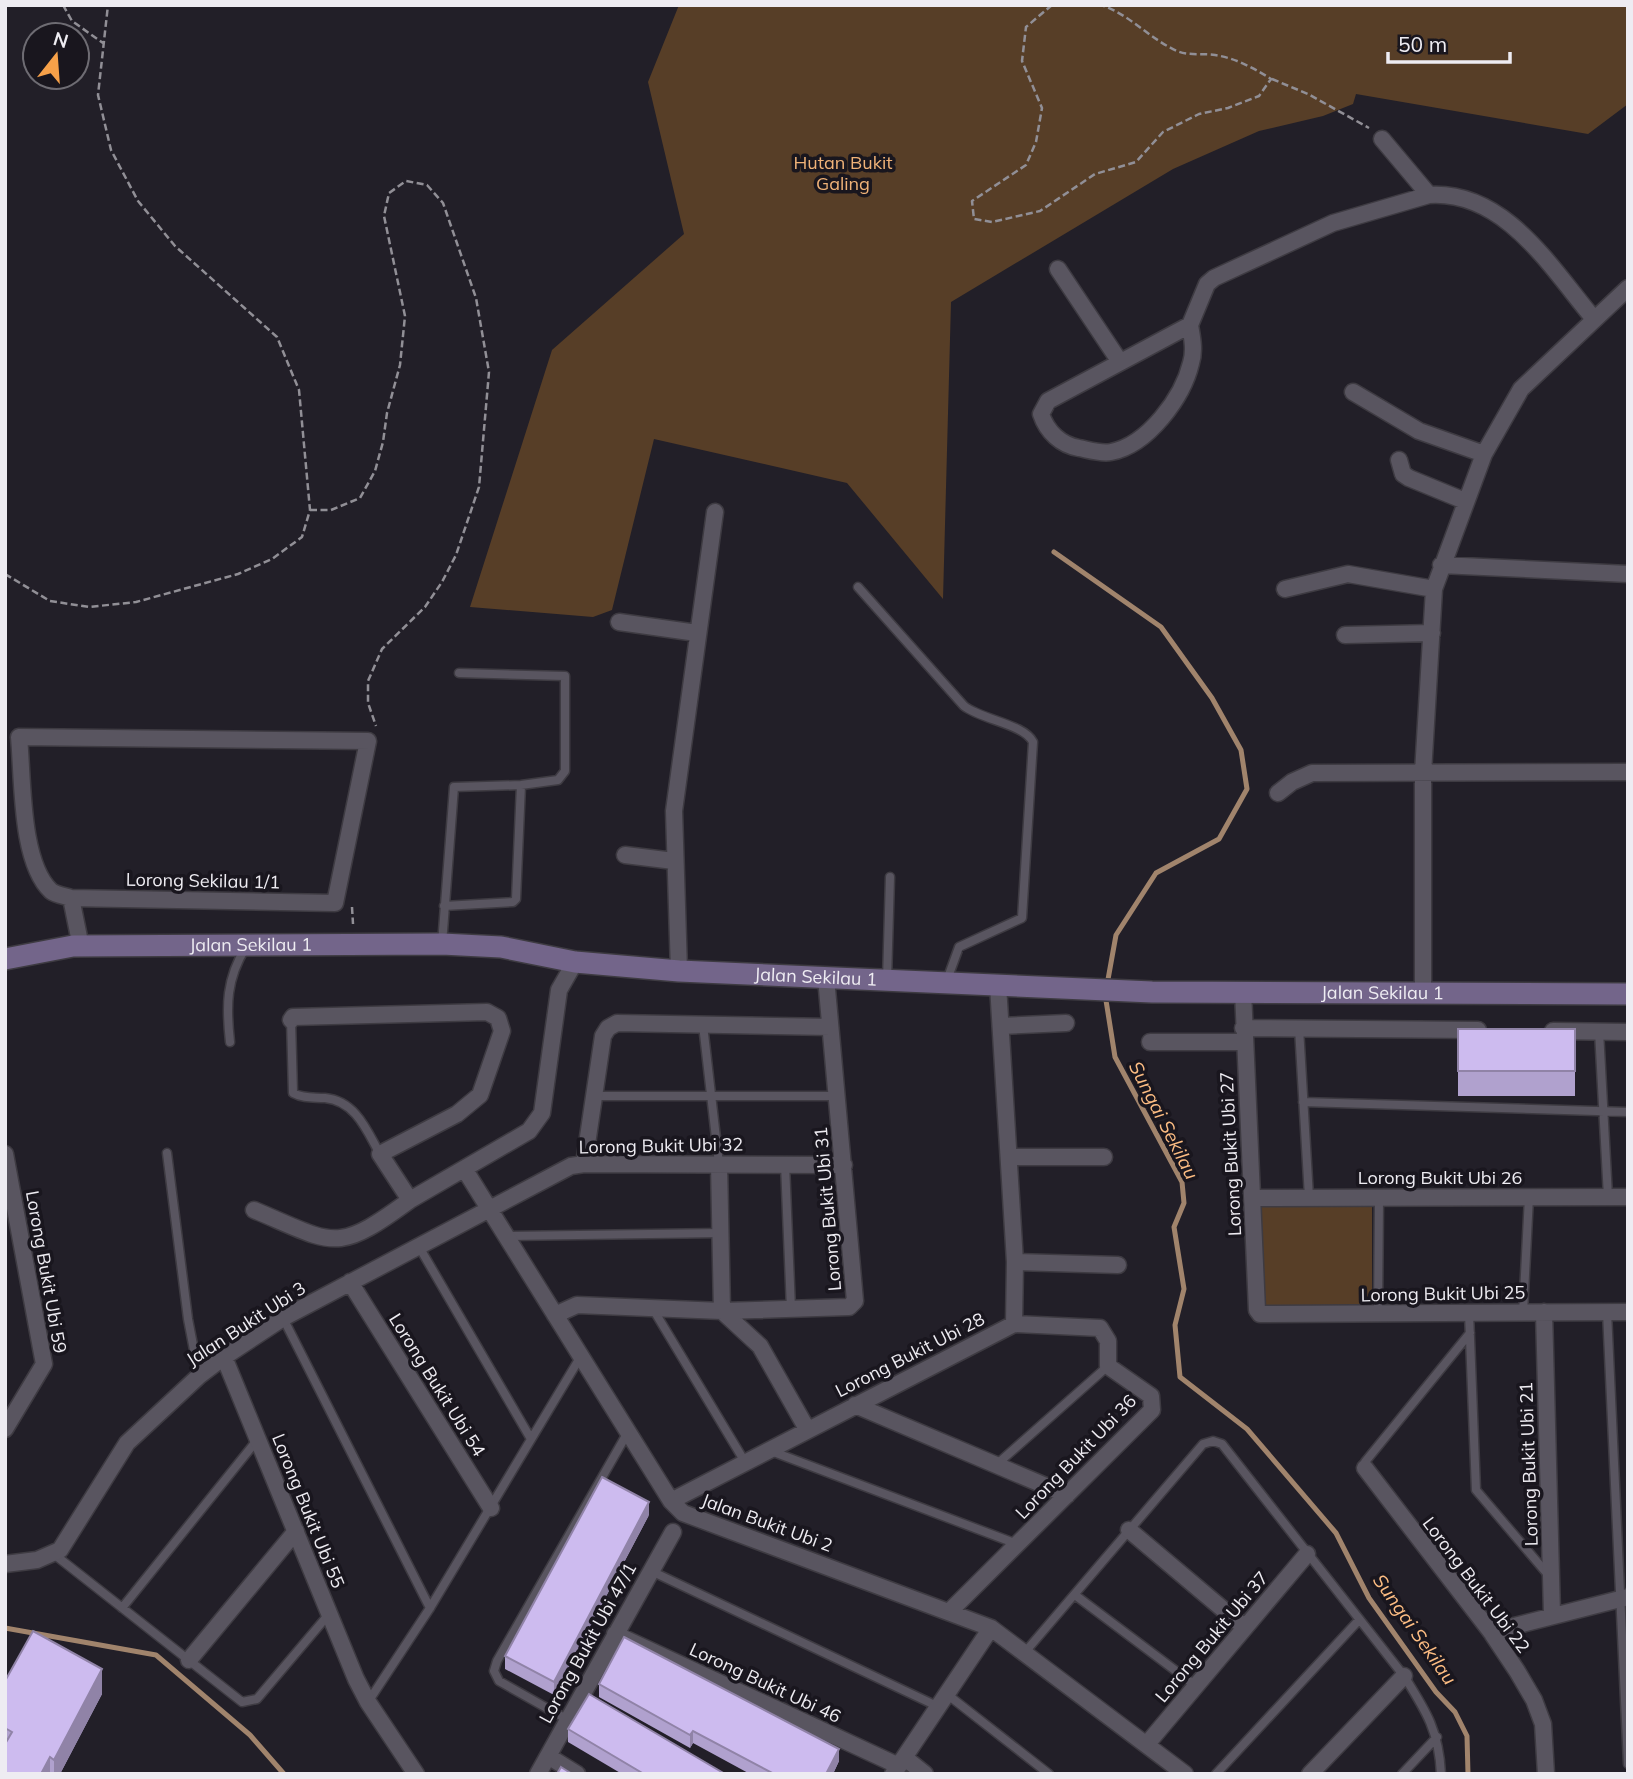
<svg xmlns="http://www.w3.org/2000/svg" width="1633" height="1779" viewBox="0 0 1633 1779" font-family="Mulish,sans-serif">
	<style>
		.green { fill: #573e27 }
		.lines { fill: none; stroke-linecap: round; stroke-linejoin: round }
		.stream { stroke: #a1846c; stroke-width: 5 }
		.lane-casing { stroke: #3e3b42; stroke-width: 11 }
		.street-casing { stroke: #3e3b42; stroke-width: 19 }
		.secondary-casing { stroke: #3e3b42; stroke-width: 24 }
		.path { stroke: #918f96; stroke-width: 2.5; stroke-dasharray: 7 3.5; stroke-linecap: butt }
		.lane { stroke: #595560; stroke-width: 8 }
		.street { stroke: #595560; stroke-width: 16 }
		.secondary { stroke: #73658a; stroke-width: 21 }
		.wall { fill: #b0a1ce }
		.shaded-wall { fill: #9083a7 }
		.building { fill: #cdbbef; stroke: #9083a7; stroke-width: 2 }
		.labels { text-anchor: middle; stroke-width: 7; stroke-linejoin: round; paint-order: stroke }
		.park-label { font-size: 18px; fill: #f1b378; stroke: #19161e }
		.street-label { font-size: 18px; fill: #eeecf2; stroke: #19161e }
		.water-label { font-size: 19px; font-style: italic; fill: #fdbd83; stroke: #19161e }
	</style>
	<rect width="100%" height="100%" fill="#221f28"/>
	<path class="green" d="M679 5H1628V104L1588 134 1356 94 1353 104 1323 116 1259 131 1173 169 951 302 943 599 847 483 654 439 612 610 593 617 470 607 552 350 684 234 648 82Z
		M1372 1204V1321H1253L1246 1205Z"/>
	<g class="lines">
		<path class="stream" d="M1054 552 1161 627 1212 698 1241 750 1247 789 1219 839 1156 873 1116 935 1107 985
			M1105 994 1115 1057 1182 1182 1184 1203 1174 1227 1184 1289 1175 1325 1180 1377 1247 1429 1336 1533 1369 1598 1436 1692 1455 1712 1467 1736 1468 1774
			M5 1628 156 1655 250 1735 284 1774"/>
		<defs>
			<path id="lane" d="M858 587 964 706C982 720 1024 724 1033 742L1022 918 959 947 947 980
				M444 906 513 902 516 899 521 785
				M442 944 454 787 521 785 558 780 565 771V676L459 673
				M887 980 890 877
				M291 1020 293 1093C304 1099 314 1097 325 1098 356 1101 367 1131 380 1154
				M703 1025 719 1164
				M1299 1028 1309 1197
				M1599 1031 1608 1197
				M230 1042C226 1006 226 979 246 947
				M594 1096H836
				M1303 1102 1628 1112
				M167 1153 188 1319 199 1376
				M785 1164 791 1309
				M506 1236 721 1233
				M418 1245 531 1439
				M653 1309 745 1462
				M1607 1312 1628 1764
				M1469 1313 1476 1490 1550 1577
				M1523 1313 1529 1197
				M1378 1314 1379 1198
				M283 1318 430 1608
				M771 1451 1017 1544
				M996 1465 1108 1366
				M1365 1468V1462L1470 1333
				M55 1555 242 1702 257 1699 329 1614
				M651 1571 939 1707
				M1075 1595 1196 1686
				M122 1608 258 1439
				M1026 1651 1203 1444 1213 1441 1222 1444 1404 1676C1426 1711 1439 1731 1441 1774
				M948 1695 1049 1774
				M368 1702 430 1608 581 1356
				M568 1720 499 1681 494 1671 497 1661 628 1432
				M1216 1774 1359 1620
				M1402 1774 1437 1737"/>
			<path id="street" d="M1382 139 1429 195
				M1058 269 1120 362
				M1190 325C1192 337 1195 350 1191 363 1183 397 1148 445 1111 452 1101 454 1089 450 1079 448 1061 445 1047 432 1041 414L1048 401 1190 325 1207 284 1214 278 1333 223 1429 195C1505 190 1551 268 1594 319
				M1353 392 1419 431 1484 454
				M1399 460 1403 474 1409 478 1465 501
				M1441 565 1628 574
				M1285 589 1348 574 1434 589
				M619 622 697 633
				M1345 635 1432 633
				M19 737 368 741 335 903 71 898C65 896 56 895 51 891 20 862 23 778 19 737Z
				M1278 793 1292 782 1312 773 1628 772
				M625 855 674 861
				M71 898 81 947
				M679 971 674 811 715 512
				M998 985 1015 1262 1014 1324
				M1243 991 1257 1310 1260 1314 1628 1312
				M1423 991V773L1434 589 1484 454 1521 389 1628 288
				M291 1020 293 1017 487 1012 498 1018 502 1031 480 1095 457 1114 380 1154 410 1200 529 1131 542 1113 559 990 575 962
				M1001 1026 1066 1023
				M1243 1028 1478 1030
				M1553 1031 1628 1032
				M1150 1042H1244
				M5 1154 44 1364 5 1429
				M1009 1157H1104
				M584 1164 603 1036 608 1028 617 1023 830 1027
				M719 1164 722 1311
				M465 1170 671 1501 683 1513 991 1628 1185 1774
				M1253 1198 1628 1197
				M254 1210C335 1244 335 1255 410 1200
				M1015 1262 1118 1265
				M350 1282 491 1508
				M722 1311 760 1346 807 1429
				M1544 1312 1552 1614
				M555 1315 577 1305 722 1311 849 1307 855 1301 826 978
				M224 1357 356 1679 368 1702 416 1774
				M855 1405 1067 1495
				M1365 1468 1491 1632 1517 1671 1534 1700 1543 1724 1546 1774
				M671 1501 1014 1324 1100 1328 1108 1341V1366L1151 1396 1152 1410 951 1610
				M1129 1530 1244 1627
				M5 1564 37 1560 60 1550 127 1443 199 1376 224 1357 283 1318 571 1166 584 1164 844 1165
				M1491 1632 1628 1597
				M615 1634 899 1766
				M189 1660 296 1531
				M1147 1744 1307 1554
				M548 1756 577 1774
				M905 1758 925 1774
				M538 1774 673 1532
				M893 1774 991 1628
				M1310 1774 1404 1676"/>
			<g id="secondary">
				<path id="s1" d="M5 959 73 946 442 944 501 947 575 962 679 971 1152 992 1628 994"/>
			</g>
		</defs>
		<use href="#lane" class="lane-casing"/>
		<use href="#street" class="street-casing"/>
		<use href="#secondary" class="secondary-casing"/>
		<path class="path" d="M63 5 72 21 103 43
			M1052 5 1026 27 1022 61 1042 108 1036 142 1026 165 972 201 974 219 992 222 1040 211 1095 174 1136 162 1163 132 1199 114 1228 108 1259 96 1271 79C1254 68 1235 58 1215 55 1203 53 1188 56 1177 51 1150 39 1129 14 1101 5
			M1272 79 1308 94 1369 128
			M310 510H331L360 498 375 471 383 442 387 413 400 365 405 316 384 216 389 193 406 181 427 185 443 203 476 298 489 372 479 487 456 555 442 582 425 607 382 649 368 681V703L376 726
			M5 574 50 601 89 607 136 602 238 574 272 559 302 537 310 510 299 390 277 337 175 246 138 201 111 150 98 95 108 5
			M352 907 353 924"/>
		<use href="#lane" class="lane"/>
		<use href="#street" class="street"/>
		<use href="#secondary" class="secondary"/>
	</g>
	<path class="wall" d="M1458 1029H1575V1096H1458Z
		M649 1515 554 1695 505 1669V1656Z
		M5 1681 102 1694 60 1774H5Z
		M599 1684 839 1761 833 1774H750L693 1743 690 1748 599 1697Z
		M568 1729 725 1774H622L568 1742Z"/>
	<path class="shaded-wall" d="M649 1502V1515L554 1695V1682Z
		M102 1669V1694L60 1774H54V1760Z
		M693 1731V1743L690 1748V1735Z
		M839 1749V1761L833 1774H826Z
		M50 1757V1774H41Z"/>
	<path class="building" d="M1458 1029H1575V1071H1458Z
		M602 1477 649 1502 554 1682 505 1656Z
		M33 1631 102 1669 54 1760 50 1757 41 1774H5V1744L12 1732 5 1728V1681Z
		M624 1637 839 1749 826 1774H774L693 1731 690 1735 599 1684Z
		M589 1694 725 1774H644L568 1729Z
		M561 1767 572 1774H557Z"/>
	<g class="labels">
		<g class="park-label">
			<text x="843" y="169">Hutan Bukit<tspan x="843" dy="21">Galing</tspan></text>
		</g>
		<g class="street-label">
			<text transform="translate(203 881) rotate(1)" y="6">Lorong Sekilau 1/1</text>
			<text dy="6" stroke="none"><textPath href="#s1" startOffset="247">Jalan Sekilau 1</textPath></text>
			<text dy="6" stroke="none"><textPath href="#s1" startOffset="814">Jalan Sekilau 1</textPath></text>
			<text dy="6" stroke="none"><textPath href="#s1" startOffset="1381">Jalan Sekilau 1</textPath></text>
			<text transform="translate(661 1146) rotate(-1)" y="6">Lorong Bukit Ubi 32</text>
			<text transform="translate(1231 1154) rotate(-93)" y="6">Lorong Bukit Ubi 27</text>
			<text x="1440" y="1184">Lorong Bukit Ubi 26</text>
			<text transform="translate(828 1209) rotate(-95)" y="6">Lorong Bukit Ubi 31</text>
			<text transform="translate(46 1272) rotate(80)" y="6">Lorong Bukit Ubi 59</text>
			<text transform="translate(1443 1294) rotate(-1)" y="6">Lorong Bukit Ubi 25</text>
			<text transform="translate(246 1324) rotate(-33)" y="6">Jalan Bukit Ubi 3</text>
			<text transform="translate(910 1355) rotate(-27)" y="6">Lorong Bukit Ubi 28</text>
			<text transform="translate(437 1385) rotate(58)" y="6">Lorong Bukit Ubi 54</text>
			<text transform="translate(1076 1457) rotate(-46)" y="6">Lorong Bukit Ubi 36</text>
			<text transform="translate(1529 1464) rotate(-92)" y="6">Lorong Bukit Ubi 21</text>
			<text transform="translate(308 1511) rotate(68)" y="6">Lorong Bukit Ubi 55</text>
			<text transform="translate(767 1523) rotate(20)" y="6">Jalan Bukit Ubi 2</text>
			<text transform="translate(1476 1585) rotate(53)" y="6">Lorong Bukit Ubi 22</text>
			<text transform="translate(1212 1637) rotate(-50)" y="6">Lorong Bukit Ubi 37</text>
			<text transform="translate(588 1643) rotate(-61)" y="6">Lorong Bukit Ubi 47/1</text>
			<text transform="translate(765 1683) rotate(25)" y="6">Lorong Bukit Ubi 46</text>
		</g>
		<g class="water-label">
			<text transform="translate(1164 1120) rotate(63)" y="7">Sungai Sekilau</text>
			<text transform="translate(1415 1629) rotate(55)" y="7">Sungai Sekilau</text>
		</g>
	</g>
	<rect width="1633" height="1779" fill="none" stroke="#eeecf2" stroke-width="14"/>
	<g transform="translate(56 56) rotate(17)"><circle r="33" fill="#19161e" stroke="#6e6c73" stroke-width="2"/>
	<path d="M0-5L12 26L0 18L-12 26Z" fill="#f7a149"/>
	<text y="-10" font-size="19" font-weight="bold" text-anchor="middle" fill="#eeecf2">N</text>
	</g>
	<path d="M1388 52v10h122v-10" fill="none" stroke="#eeecf2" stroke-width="3.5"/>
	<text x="1398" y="52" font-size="21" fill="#eeecf2" stroke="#19161e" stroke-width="5" paint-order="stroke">50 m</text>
</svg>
